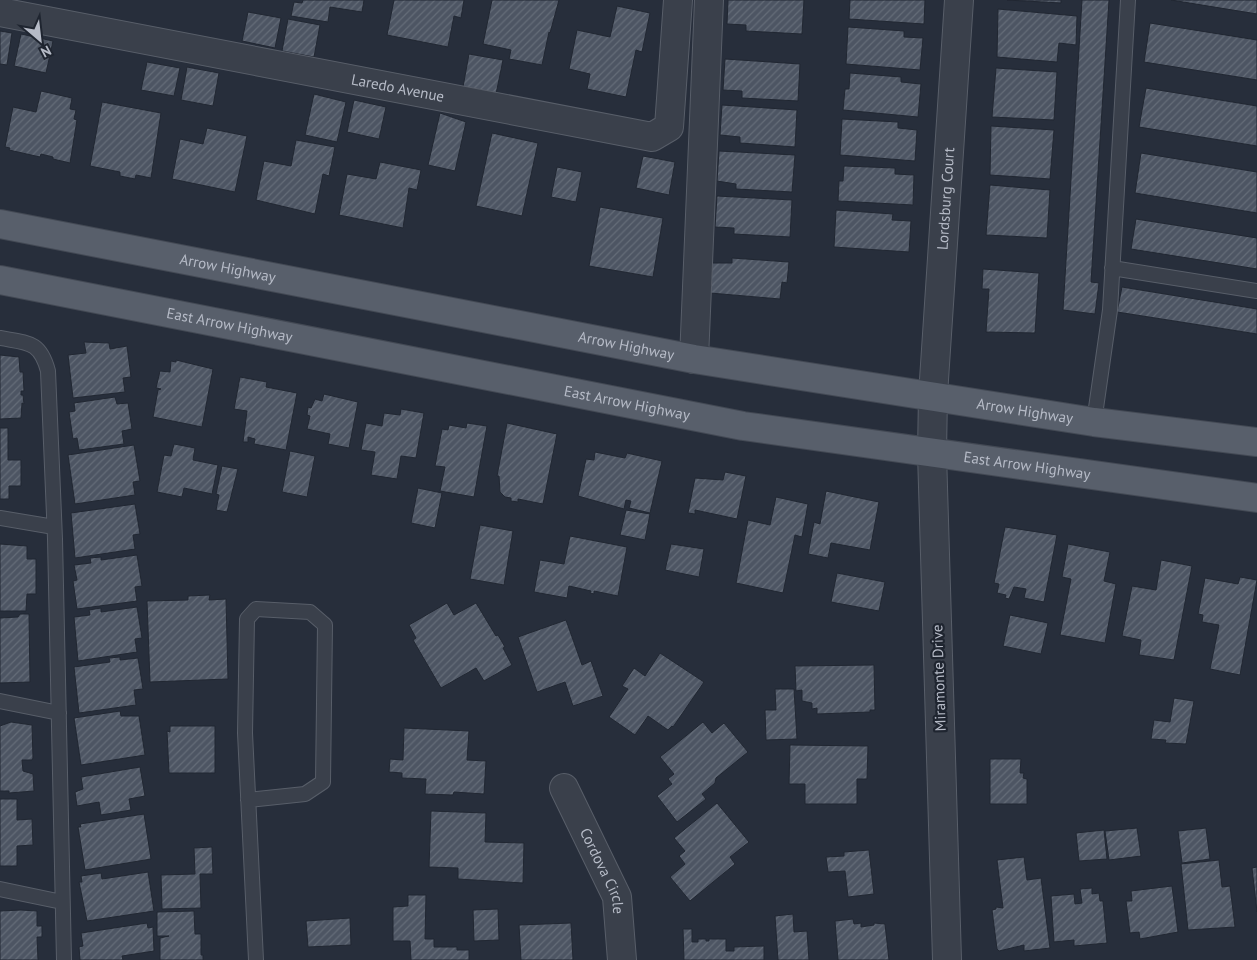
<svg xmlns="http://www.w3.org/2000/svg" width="1257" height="960" viewBox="0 0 1257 960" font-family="'PT Sans',sans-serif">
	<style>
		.building { fill: url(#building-hatch); stroke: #212732 }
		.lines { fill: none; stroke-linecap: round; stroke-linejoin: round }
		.lane-casing { stroke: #585e69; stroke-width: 16 }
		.street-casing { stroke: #585e69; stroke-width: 30 }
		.primary-casing { stroke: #434954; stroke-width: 30 }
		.lane { stroke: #3a404b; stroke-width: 14 }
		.street { stroke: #3a404b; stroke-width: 28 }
		.primary { stroke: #585f6b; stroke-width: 28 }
		.labels { text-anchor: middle; stroke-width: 4.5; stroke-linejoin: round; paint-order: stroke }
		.street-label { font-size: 15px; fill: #b6bbc7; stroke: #1f2530 }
	</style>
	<defs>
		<pattern id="building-hatch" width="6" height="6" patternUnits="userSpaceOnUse" patternTransform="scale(1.25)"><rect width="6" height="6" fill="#4d5563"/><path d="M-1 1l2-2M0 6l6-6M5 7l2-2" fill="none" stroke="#646c78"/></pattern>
	</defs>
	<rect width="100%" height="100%" fill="#272e3b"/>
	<path class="building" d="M303 0H364L362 12 330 7 328 22 291 16 294 2 302 3Z
		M394 0H464L461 18 454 16 448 47 387 35Z
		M492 0H559L550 33 549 32 542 65 509 59 511 50 483 44Z
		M728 0H804L802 34 746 31V25L727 24Z
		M850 0H925L924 24 849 19Z
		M1007 0H1061V3Z
		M1082 0H1109L1091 282 1099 283 1095 314 1063 310Z
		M1171 0H1257V14Z
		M617 6 650 13 642 52 636 50 626 97 587 89 590 74 569 69 577 30 610 37Z
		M998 9 1077 16 1076 45 1059 43 1057 62 997 57Z
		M248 12 281 18 275 48 242 41Z
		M288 19 320 25 314 57 282 51Z
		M1150 23 1257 40V80L1144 62Z
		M848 27 904 31V37L923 38 920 70 846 64Z
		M0 31 12 33 7 65 0 64Z
		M21 34 53 41 46 73 14 66Z
		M469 54 503 60 496 94 463 87Z
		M725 59 800 64 798 101 742 98V91L723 90Z
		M147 62 180 68 174 96 141 90Z
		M187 67 219 73 213 106 181 100Z
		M996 68 1057 72 1054 120 992 117Z
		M850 73 901 77V82L921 84 918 117 843 110 845 89H849Z
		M1146 88 1257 106V146L1139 127Z
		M41 91 72 98 70 109 76 110 74 119 77 120 70 163 53 159V157L41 154 40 157 9 150 10 148 5 147 13 107 36 112Z
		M314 94 346 102 337 142 305 135Z
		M354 100 386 107 379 139 347 132Z
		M102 102 161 113 151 178 136 175 135 179 120 176V172L90 166Z
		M722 105 797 110 795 147 740 143V137L720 135Z
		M440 113 466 122 455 171 428 165Z
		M842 119 898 122V128L917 130 915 161 840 155Z
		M991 126 1054 130 1050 179 990 175Z
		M207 128 247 136 235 192 172 179 180 139 203 144Z
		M492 133 538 143 522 216 476 206Z
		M296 140 335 147 329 176 323 174 315 214 256 200 264 161 291 166Z
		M719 151 795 155 792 192 736 189V184L717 181Z
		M1141 153 1257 172V213L1135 193Z
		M643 156 675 162 669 195 636 188Z
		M380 162 421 170 417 190 409 188 403 228 339 215 347 174 376 179Z
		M844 166 895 168V174L914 175 913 205 838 201 839 181H843Z
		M557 167 582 172 576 202 551 197Z
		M990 185 1050 190 1047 238 986 235Z
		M717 196 792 200 790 237 734 234V228L715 227Z
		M600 207 663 218 653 277 589 266Z
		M836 210 893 214 892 220 911 221 909 252 834 247Z
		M1136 219 1257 238V269L1131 249Z
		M732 258 789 262 787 283 782 282 780 299 710 293 712 263H732Z
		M983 269 1039 273 1035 333 986 332 989 289H982Z
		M1122 287 1257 309V334L1117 312Z
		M84 342 109 343 110 349 127 346 131 377 123 378 125 392 73 398 68 355 86 353Z
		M0 355 19 357 20 372H23L24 391H21V395H23L24 404 22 403 21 418 0 419Z
		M176 360 213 369 202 427 153 417 158 390 161 389 156 388 160 371 170 372 171 361 176 362Z
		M240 377 267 382 266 387 297 393 286 450 254 444 255 439 248 437V442H243L247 411 234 409Z
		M324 394 358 402 349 448 328 444 330 434 307 429 310 416 307 415 308 407 311 408 315 399 322 401Z
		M115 397 117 404 128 403 132 429 122 431 124 444 79 450 77 438 73 439 69 412 75 411 74 403Z
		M401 409 424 413 416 458 401 456 397 479 371 475 375 452 361 450 366 423 382 426 384 413 400 415Z
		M467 423 487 426 474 497 440 491 445 467 435 466 442 429 448 430 449 425 466 428Z
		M507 423 557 434 543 504 518 499V502L511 501V498L505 497 500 492 499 476H497Z
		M0 428H8V460H21V486H9V499H0Z
		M174 444 195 448 193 460 218 465 212 494 184 488 182 497 157 492 164 455 171 456Z
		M134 445 140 481 133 482 135 495 75 504 68 455Z
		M290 451 315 456 307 497 282 492Z
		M595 452 625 458 627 453 662 461 650 513 629 508 631 501 626 500 624 509 578 496 586 459 594 460Z
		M222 466 238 469 227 512 216 510 219 495 216 494Z
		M725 472 746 476 737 519 695 510V514L688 513 695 478 723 480Z
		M418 488 442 493 435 528 411 523Z
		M826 491 879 502 870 550 831 543 828 558 808 554 814 522 820 524Z
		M776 497 808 504 802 537 795 535 783 593 736 583 748 520 770 525Z
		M135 504 140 534 133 535 135 549 75 558 71 513Z
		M626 510 650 514 645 540 620 535Z
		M480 525 513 531 504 585 470 579Z
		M1005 527 1057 535 1044 602 1024 598 1026 589 1014 587 1009 599 1005 598 1006 595 997 593 999 584 994 583Z
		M570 536 627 547 618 596 594 591V594L590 593 591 591 569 586 567 598 534 592 540 560 564 564Z
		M0 544 27 546V559H36V594H27L26 611H0Z
		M671 544 704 549 699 577 665 570Z
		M1068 544 1110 552 1104 581 1116 584 1105 643 1060 635 1071 579 1062 577Z
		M137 555 142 586 135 587 137 601 77 609 73 581 77 580 74 565 91 563 90 558 101 557V560Z
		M1161 560 1192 566 1174 660 1139 655 1141 640 1122 636 1132 586 1156 590Z
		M837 573 885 582 879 611 831 602Z
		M1240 577 1257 580 1240 675 1210 669 1219 625 1202 622 1203 615 1198 614 1205 578 1238 584Z
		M210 595 209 600 226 599 228 679 150 682 147 601 188 600V596Z
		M447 603 454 615 476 603 496 636 498 635 505 647 503 648 512 665 484 681 476 668 441 688 413 640 416 638 409 625Z
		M137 607 142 638 135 639 137 652 78 661 74 617 90 615 89 610 101 608V612Z
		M20 614H29L30 682 0 683V618L18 617Z
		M1010 615 1048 623 1041 654 1003 646Z
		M566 620 582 665 591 661 603 696 573 706 565 682 537 692 518 637Z
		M660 653 704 682 673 727 672 726 668 730 648 716 635 735 609 717 628 689 622 686 634 668 645 676Z
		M120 657V660L138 658 143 689 134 690 136 705 79 713 74 667 110 662 109 658Z
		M874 665 875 710H870V712L817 714V708L812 709V703L802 701V690L796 691 795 666Z
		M775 689H794L797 739 766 740 765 710H776Z
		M1174 698 1194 701 1186 744 1165 743 1166 740 1151 739 1154 720 1170 722Z
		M120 711 121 716H139L145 755 81 765 74 718Z
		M11 722 32 725 33 758 32 760H22L23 771 33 774 34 791 9 793V791H0V726Z
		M703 722 712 733 724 723 748 752 716 778 715 783 702 794 706 799 677 822 657 796 672 784 668 779 674 774 660 757Z
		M170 726H215V773H169L167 731 170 732Z
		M404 728 469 731 467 760 486 761 484 794 454 792 453 795 425 794 426 779 402 778V773L389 772 390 759 403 760Z
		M790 745 868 746 867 779H857V804H805V784H789Z
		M990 759H1021L1020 773H1024L1023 778 1027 779V804H990Z
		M140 767 145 796 129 799 131 810 101 815 99 802 77 806 75 792 83 789 81 777Z
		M0 799H17V820L32 819 33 845 17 846V866H0Z
		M717 803 749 842 730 857 735 864 690 901 670 877 685 864 679 856 685 851 674 838Z
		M431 811 486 813 485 842 524 843 523 883 458 879V868L429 867Z
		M144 814 151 859 85 870 78 827H81L80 824Z
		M1137 828 1141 856 1109 860 1105 831Z
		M1206 828 1210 859 1182 863 1178 831Z
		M1104 830 1107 859 1079 861 1076 833Z
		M212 847 213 874H200L201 908 162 909 161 875 195 874 194 848Z
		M869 850 874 894 848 897 845 871 828 872 826 857 844 856V852Z
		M1024 857 1027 880 1041 878 1050 948 1024 951V945L999 951 997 949 992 910 996 909V907L1003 908 997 860Z
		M1219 860 1222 887 1230 886 1235 927 1188 930 1181 864Z
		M1257 867V912L1252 868Z
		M148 872 154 911 87 921 79 882H82L81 876 101 873 102 879Z
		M1172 886 1178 932 1140 939 1139 932 1130 933 1126 901H1132L1131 891Z
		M1092 888V894L1099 893 1100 901H1103L1107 943 1074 946V940L1054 942 1051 896 1074 894 1075 904 1082 903 1080 889Z
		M408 895H426L425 939H434V947H457V950H469V960H411L410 941H393V907L408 906Z
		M498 909 499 940 474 941 473 910Z
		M21 910 37 911V926H42V937H37L38 960H0V911Z
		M194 911 195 934H201V955H203V960H160V938L169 936H157V912Z
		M793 914 794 932 807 931 809 960H778L775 916Z
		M350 918 351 945 308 947 306 921Z
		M853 919 854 924 861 923V927L874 925V923L885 924 889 960H838L835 921Z
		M147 923 148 928 153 927 154 951 122 956 123 960H80L79 947 83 946 81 933Z
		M571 923 573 960H521L519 925Z
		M683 929H692V942H698V939H706V941H709V939H726V951H734V947L764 946V960H684Z"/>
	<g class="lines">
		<defs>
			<path id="lane" d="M1112 268 1257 291
				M0 338C28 343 40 341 48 371L55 539 64 960
				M1094 422 1110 310 1128 0
				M0 518 54 527
				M0 701 59 713
				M248 800 305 794 323 782 325 625 310 612 256 609 247 619 245 733 256 960
				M0 889 62 902"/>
			<g id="street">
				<path id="s1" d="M0 12 652 137 669 127 678 0"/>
				<path d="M694 359 709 0"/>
				<path id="s2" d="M564 788 617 897 622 960"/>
				<path id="s3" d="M947 960 932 453 933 395 959 0"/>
			</g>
			<g id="primary">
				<path id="s4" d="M0 224 694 359 1094 422 1257 442"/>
				<path id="s5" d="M0 280 743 426 1257 498"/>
			</g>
		</defs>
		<use href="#lane" class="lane-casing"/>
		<use href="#street" class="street-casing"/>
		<use href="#primary" class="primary-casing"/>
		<use href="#lane" class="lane"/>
		<use href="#street" class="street"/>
		<use href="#primary" class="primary"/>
	</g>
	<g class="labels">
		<g class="street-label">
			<text dy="5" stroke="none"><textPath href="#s1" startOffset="405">Laredo Avenue</textPath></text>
			<text dy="5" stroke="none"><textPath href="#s3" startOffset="762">Lordsburg Court</textPath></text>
			<text dy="5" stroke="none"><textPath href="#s4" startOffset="232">Arrow Highway</textPath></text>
			<text dy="5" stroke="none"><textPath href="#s5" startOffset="234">East Arrow Highway</textPath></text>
			<text dy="5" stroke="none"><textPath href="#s4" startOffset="638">Arrow Highway</textPath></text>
			<text dy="5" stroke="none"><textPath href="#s5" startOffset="639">East Arrow Highway</textPath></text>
			<text dy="5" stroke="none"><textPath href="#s4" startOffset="1042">Arrow Highway</textPath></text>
			<text dy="5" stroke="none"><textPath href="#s5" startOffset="1044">East Arrow Highway</textPath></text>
			<text transform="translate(939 678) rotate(-92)" y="5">Miramonte Drive</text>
			<text dy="5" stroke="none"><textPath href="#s2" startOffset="92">Cordova Circle</textPath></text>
		</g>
	</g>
	<g transform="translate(40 40) rotate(152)" stroke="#1f2530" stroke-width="4" paint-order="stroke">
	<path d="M0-4L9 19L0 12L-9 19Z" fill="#b6bbc7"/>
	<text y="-8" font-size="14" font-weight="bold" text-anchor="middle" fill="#b6bbc7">N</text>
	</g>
</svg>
